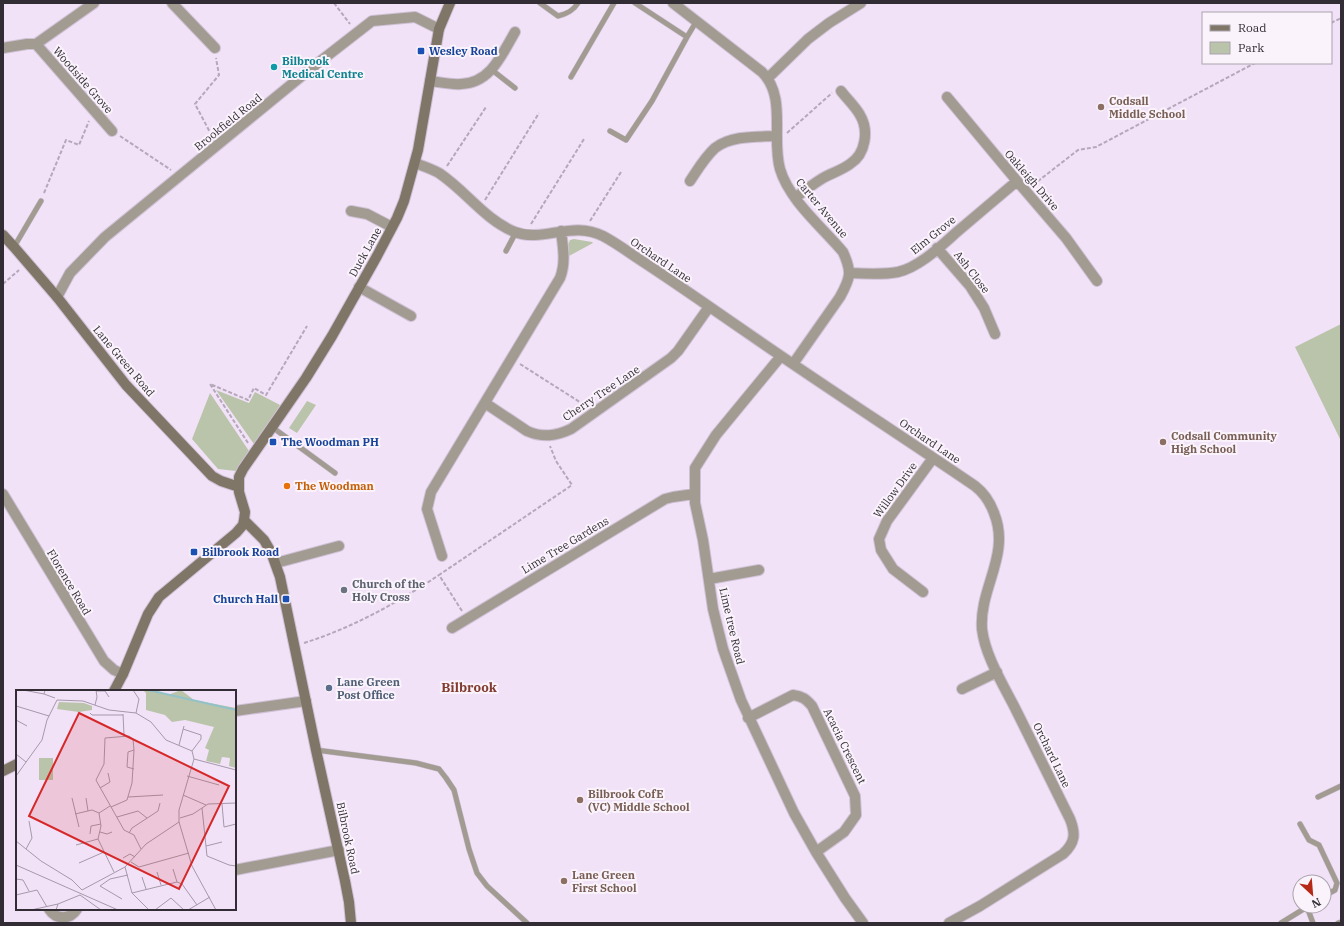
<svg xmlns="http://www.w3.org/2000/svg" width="1344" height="926" viewBox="0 0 1344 926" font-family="'IBM Plex Serif',serif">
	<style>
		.green { fill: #bac4ab }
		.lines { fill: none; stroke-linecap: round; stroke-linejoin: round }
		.lane-casing { stroke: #cfc1d5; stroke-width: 6 }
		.street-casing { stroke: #cfc1d5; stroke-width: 12 }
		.secondary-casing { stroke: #cfc1d5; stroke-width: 12 }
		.path { stroke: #b5a8ba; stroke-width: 2; stroke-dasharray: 4 2; stroke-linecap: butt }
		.lane { stroke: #a19b91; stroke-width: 5 }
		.street { stroke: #a19b91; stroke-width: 10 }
		.secondary { stroke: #7f7668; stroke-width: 10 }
		.transit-dot { fill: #1a4fb4; stroke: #faf3fc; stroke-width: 1.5 }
		.culture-dot { fill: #0f9aa8; stroke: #faf3fc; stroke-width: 1.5 }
		.education-dot { fill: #8d6e63; stroke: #faf3fc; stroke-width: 1.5 }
		.food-dot { fill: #e8710a; stroke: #faf3fc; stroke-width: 1.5 }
		.worship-dot { fill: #6b7280; stroke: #faf3fc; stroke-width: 1.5 }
		.service-dot { fill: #5c6f8a; stroke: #faf3fc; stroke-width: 1.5 }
		.labels { text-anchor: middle; stroke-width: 4; stroke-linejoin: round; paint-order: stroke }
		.transit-label { font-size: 11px; font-weight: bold; fill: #164399; stroke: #faf3fc; text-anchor: start }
		.culture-label { font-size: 11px; font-weight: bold; fill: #0d838f; stroke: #faf3fc; text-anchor: start }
		.street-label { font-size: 11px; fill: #322c34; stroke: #faf3fc }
		.education-label { font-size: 11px; font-weight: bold; fill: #785e54; stroke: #faf3fc; text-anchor: start }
		.food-label { font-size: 11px; font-weight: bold; fill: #c56008; stroke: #faf3fc; text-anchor: start }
		.worship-label { font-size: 11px; font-weight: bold; fill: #5b616d; stroke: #faf3fc; text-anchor: start }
		.service-label { font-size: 11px; font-weight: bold; fill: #4e5e75; stroke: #faf3fc; text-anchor: start }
		.quarter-label { font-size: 13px; font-weight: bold; fill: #823b2f; stroke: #faf3fc }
		.inset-river { fill: none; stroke: #92c2c8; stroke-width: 2 }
		.inset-road { fill: none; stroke: #a599aa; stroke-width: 1 }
		.view { fill: #d62828; fill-opacity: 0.15; stroke: #d62828; stroke-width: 2 }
		.inset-edge { fill: none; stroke: #322c34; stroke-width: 2 }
	</style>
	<rect width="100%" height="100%" fill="#f2e2f8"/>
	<path class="green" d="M574 239 592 242 593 243 569 256 568 245 570 240Z
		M1341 324V441L1295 347Z
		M216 390 249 403 255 392 280 405 256 447Z
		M210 393 249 451 236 471 218 469 192 439Z
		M307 401 316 405 297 433 289 428Z"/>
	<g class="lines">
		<defs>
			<path id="lane" d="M540 3 558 16C567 14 573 11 578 3
				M635 3 687 37 696 22
				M492 70 515 88
				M571 77 614 3
				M610 131 626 140 652 101 687 37
				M14 247 41 201
				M506 251 516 232
				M272 427 335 473
				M316 750 416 763 439 769 446 778 454 790 469 849 477 873 487 886 527 923
				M1318 797 1341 786
				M1300 824 1309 840 1319 845 1337 883 1335 890 1324 896
				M1281 923 1307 907 1313 923
				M1338 923 1341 922"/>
			<path id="street" d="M172 3 215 48
				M673 3 762 72C787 97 771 137 780 169 789 200 822 227 843 252 852 272 851 277 840 297L793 364
				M36 44 112 131
				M3 48 27 44H36L94 3
				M768 78 808 39 829 23 861 3
				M430 81C440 82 451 85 461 84 491 83 502 54 515 32
				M947 97 1017 181 1066 238 1097 281
				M415 163C423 166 432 169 439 173 466 191 485 220 515 232 543 243 572 220 603 236 618 244 631 254 645 263 680 286 714 310 749 334 824 386 900 435 975 486 984 493 990 502 994 513 1011 555 979 588 982 629 985 656 1004 686 1016 710 1034 746 1052 782 1070 819 1076 834 1075 843 1063 854L980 906 949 923
				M690 181C698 169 705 157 715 148 732 135 757 137 777 136
				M795 198C804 191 813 184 823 178 832 173 842 170 850 164 866 154 869 130 860 115 855 106 847 99 841 91
				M351 211 367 214 392 227
				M937 248 970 286 984 308 995 334
				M850 273C866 274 883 275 898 272 920 267 942 245 958 231 978 214 997 198 1017 181
				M359 287 411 316
				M57 297 70 273 105 237 309 70 372 21 415 17 439 29
				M781 356 716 435 695 468V503L703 540 713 609 723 649 741 700 794 813 816 852 845 898 863 923
				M485 403 527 431C543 438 556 436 571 429L671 358 678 351 709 307
				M3 494 104 661 114 670 123 674
				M442 556 427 509 431 492 560 278C566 263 563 247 561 231
				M276 563 339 546
				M709 579 759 570
				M923 592 893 569 881 550 879 539 887 521 933 458
				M452 628 665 499 673 497 694 494
				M962 689 997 672
				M235 711 306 701
				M748 718 793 695C802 696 806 699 812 706L855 796 856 815 844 832 816 852
				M235 870 339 850
				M49 909C56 920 70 920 77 909"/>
			<path id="secondary" d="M3 235 14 247 57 297 126 385 212 476 221 481 239 487
				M114 691 123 674 148 614 159 597 236 533 243 525 244 520
				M3 771 17 764
				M351 923 349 902 345 881 316 750 280 577 271 552 264 540 244 520 245 512 239 492V477L243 469 306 378 332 336 377 256 397 218 404 201 418 150 439 29 450 3"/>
		</defs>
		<use href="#lane" class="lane-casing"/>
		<use href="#street" class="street-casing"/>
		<use href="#secondary" class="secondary-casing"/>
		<path class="path" d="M334 3 350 24
			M1331 23 1341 18
			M787 133 832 93
			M120 136 171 170
			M212 136 195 104 219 75 216 58
			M447 166 486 107
			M1033 185 1078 150 1096 147 1255 63
			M44 193 66 140 79 145 89 121
			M485 200 539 113
			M590 221 621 172
			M531 224 584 139
			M3 284 19 270
			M520 364 586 406
			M248 443 210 384 248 400 254 388 266 395 307 326
			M462 611 439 575 572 485 556 461 550 446
			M304 643C352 628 397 603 439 575"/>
		<use href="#lane" class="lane"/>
		<use href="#street" class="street"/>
		<use href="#secondary" class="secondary"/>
	</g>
	<g class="transit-dot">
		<rect x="417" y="47" width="8" height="8" rx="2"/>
		<rect x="269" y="438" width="8" height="8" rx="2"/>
		<rect x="190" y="548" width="8" height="8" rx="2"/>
		<rect x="282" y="595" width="8" height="8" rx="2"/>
	</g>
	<circle class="culture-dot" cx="274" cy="67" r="4"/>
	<g class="education-dot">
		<circle cx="1101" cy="107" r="4"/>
		<circle cx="1163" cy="442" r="4"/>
		<circle cx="580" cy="800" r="4"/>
		<circle cx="564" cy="881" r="4"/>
	</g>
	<circle class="food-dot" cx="287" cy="486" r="4"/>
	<circle class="worship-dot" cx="344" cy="590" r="4"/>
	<circle class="service-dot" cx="329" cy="688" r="4"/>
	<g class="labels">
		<g class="transit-label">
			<text x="429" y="55">Wesley Road</text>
			<text x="281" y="446">The Woodman PH</text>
			<text x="202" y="556">Bilbrook Road</text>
			<text x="278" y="603" text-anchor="end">Church Hall</text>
		</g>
		<g class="culture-label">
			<text x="282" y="65">Bilbrook<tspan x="282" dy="13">Medical Centre</tspan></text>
		</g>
		<g class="street-label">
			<text transform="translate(83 80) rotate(49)" y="4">Woodside Grove</text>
			<text transform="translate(228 122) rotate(-39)" y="4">Brookfield Road</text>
			<text transform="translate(1032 180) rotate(49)" y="4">Oakleigh Drive</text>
			<text transform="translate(822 208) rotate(50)" y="4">Carter Avenue</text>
			<text transform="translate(933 235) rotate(-39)" y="4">Elm Grove</text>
			<text transform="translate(365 252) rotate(-61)" y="4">Duck Lane</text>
			<text transform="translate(661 260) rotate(34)" y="4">Orchard Lane</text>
			<text transform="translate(972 272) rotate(52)" y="4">Ash Close</text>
			<text transform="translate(124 361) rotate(50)" y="4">Lane Green Road</text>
			<text transform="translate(601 393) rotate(-34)" y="4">Cherry Tree Lane</text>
			<text transform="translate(930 441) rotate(34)" y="4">Orchard Lane</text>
			<text transform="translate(895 490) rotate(-54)" y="4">Willow Drive</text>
			<text transform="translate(565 545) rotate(-31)" y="4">Lime Tree Gardens</text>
			<text transform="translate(69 582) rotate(59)" y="4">Florence Road</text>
			<text transform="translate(732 626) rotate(77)" y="4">Lime tree Road</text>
			<text transform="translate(845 746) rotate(64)" y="4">Acacia Crescent</text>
			<text transform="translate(1052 755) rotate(64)" y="4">Orchard Lane</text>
			<text transform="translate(348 838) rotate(78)" y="4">Bilbrook Road</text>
		</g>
		<g class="education-label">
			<text x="1109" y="105">Codsall<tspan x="1109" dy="13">Middle School</tspan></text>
			<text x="1171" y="440">Codsall Community<tspan x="1171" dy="13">High School</tspan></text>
			<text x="588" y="798">Bilbrook CofE<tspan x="588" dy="13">(VC) Middle School</tspan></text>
			<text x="572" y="879">Lane Green<tspan x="572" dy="13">First School</tspan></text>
		</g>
		<g class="food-label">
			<text x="295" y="490">The Woodman</text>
		</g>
		<g class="worship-label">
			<text x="352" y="588">Church of the<tspan x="352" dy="13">Holy Cross</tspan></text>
		</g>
		<g class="service-label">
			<text x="337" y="686">Lane Green<tspan x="337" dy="13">Post Office</tspan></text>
		</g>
		<g class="quarter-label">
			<text x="469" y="692">Bilbrook</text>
		</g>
	</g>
	<g transform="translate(16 690)">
		<rect width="220" height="220" fill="#f2e2f8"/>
		<path d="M127 0H140L152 5 165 0 178 10 220 18V78L213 76 214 68 206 67 204 74 190 71 193 60 189 58 198 37 169 30 156 32 149 25 130 20V3ZM43 12 68 13 76 16V20L63 22 41 19ZM23 68H37V90H23Z" fill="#bac4ab"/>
		<path class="inset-river" d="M132 0 220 20"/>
		<path class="inset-road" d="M7 0 28 4M29 0 28 4 39 8M117 0 123 9 120 23M80 1H89L93 7M41 10 67 11 93 20 120 23 135 32 150 50 176 61 178 69 163 120V132M79 15 81 7 80 0M0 16 33 26M74 23 76 25H107M107 24 108 45M0 30 11 36M167 39 185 45V49L176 61M163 55 168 36M118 60 112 62 111 77 118 79M0 64 10 72M178 69 220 80M0 86 26 50 31 30 41 10M171 86 203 95M84 98 94 92 92 83M167 105 190 115M112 107 147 105M56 108 63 137M70 108 72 121M206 114 208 137 220 134M94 116 83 123 85 136 82 149 98 182M95 117 111 110 116 93 118 60 117 49 113 46 89 48 88 74 80 90 81 92 108 140 118 145 125 159M186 118 191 166 213 175 220 176M59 124 76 120 83 123M101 127 122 121 131 128M164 128 177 124 192 114 220 113M163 132 176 176 200 220M84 142 91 144 96 142M113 143 116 138 142 121 144 113M74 144 75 136 85 134M0 151 25 171 56 190 66 200M60 155 82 149M190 156 206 152M10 159 16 148 13 131M107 168 114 164 119 167M115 172 123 177 173 163M63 173 88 162M0 175 102 220M109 177 116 203 133 220M157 179 161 192M141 182 145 195M126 187 130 199M0 189 7 190 13 201M66 200 109 177 130 154 163 132M116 203 161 192 166 194 181 215M0 205 21 200 31 217M64 205 85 220M106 209 84 196 94 189 112 185M15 220 42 214M40 220 42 214 64 205M139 220 155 208 168 220M172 220 194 207"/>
		<path class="view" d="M63 23 213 96 163 199 13 126Z"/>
		<rect width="220" height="220" class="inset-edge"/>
	</g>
	<rect width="1344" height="926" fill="none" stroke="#322c34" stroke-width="8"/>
	<rect x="1202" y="12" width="130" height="52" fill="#faf3fc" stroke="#aaa3ac"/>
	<rect x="1210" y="25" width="20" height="6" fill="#7f7668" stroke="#aaa3ac"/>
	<text x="1238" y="32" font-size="12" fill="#322c34">Road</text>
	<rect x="1210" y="42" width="20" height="12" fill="#bac4ab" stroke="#aaa3ac"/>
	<text x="1238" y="52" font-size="12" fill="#322c34">Park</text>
	<g transform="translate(1312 894) rotate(154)"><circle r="19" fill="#faf3fc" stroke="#aaa3ac"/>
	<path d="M0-3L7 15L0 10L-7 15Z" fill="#b62916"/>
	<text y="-6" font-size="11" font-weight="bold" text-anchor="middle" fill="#322c34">N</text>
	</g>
</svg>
